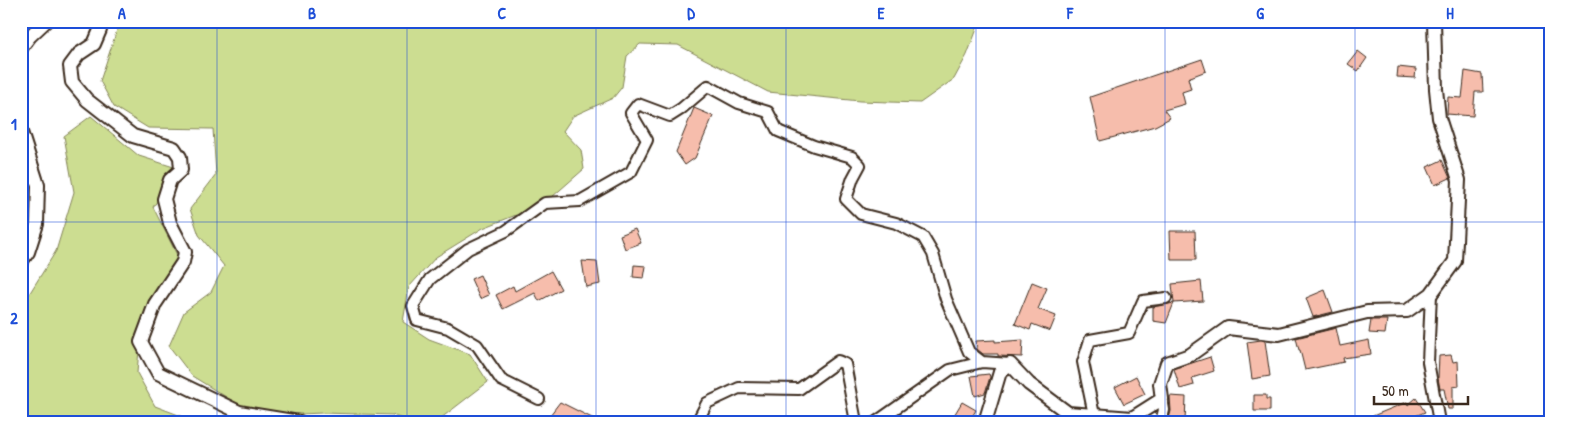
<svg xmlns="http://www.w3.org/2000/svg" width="1572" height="443" viewBox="0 0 1572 443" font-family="'Patrick Hand',sans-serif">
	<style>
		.green { fill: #ccdd91; stroke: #848458 }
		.building { fill: #f6bdac; stroke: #3b2a1e }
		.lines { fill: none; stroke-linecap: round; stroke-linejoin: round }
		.minor-casing { stroke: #3b2a1e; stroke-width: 14 }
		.tertiary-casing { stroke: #3b2a1e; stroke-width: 16 }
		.minor { stroke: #fff; stroke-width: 10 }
		.tertiary { stroke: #fff; stroke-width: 12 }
		.grid { fill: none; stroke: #1d4ed8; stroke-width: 1; stroke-opacity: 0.55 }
		.neatline { fill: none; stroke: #1d4ed8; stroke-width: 2 }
		.grid-label { font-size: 16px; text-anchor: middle; font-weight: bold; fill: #1d4ed8 }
	</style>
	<rect width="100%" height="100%" fill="#fff"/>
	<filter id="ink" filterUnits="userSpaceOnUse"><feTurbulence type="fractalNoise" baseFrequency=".02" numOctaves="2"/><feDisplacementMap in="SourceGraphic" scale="10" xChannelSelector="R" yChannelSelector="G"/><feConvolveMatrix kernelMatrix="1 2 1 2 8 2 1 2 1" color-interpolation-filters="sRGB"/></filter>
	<g filter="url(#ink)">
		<path class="green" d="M120 21H980L967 55 954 79 920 103 860 101 768 92 678 45 640 44 627 56 622 87 613 98 573 116 563 131 581 150 584 169 544 204 483 228 436 257 409 287 403 322 429 339 470 354 488 382 436 422H411L392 415 322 413 257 416 192 376 169 346 184 312 211 292 224 266 199 235 190 209 216 175 213 129 148 128 114 107 100 81Z
			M91 116 139 156 180 169 153 207 185 271 152 301 140 337 137 373 155 406 197 422H21V307L56 251 74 192 64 136Z
			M21 154 35 195 21 228Z"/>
		<path class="building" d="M1358 51 1367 58 1358 71 1348 64Z
			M1202 59 1206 71 1188 78 1191 89 1182 92 1185 104 1164 110 1170 118 1155 126 1100 141 1090 97Z
			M1398 67 1416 69 1415 78 1397 77Z
			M1465 71 1482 74 1483 92H1475L1473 116 1447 114 1448 97 1462 98Z
			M694 108 713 116 695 158 685 165 676 152Z
			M1442 160 1450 178 1435 185 1427 167Z
			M635 229 641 243 625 249 620 235Z
			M1170 231H1195L1196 260H1171Z
			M582 261 597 262 600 284 586 287Z
			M634 265 646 266 644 278 633 277Z
			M551 271 561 289 539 301 535 293 503 309 496 295 513 286 515 291Z
			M480 275 489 295 480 299 471 279Z
			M1201 281 1203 301 1174 303 1172 284Z
			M1032 282 1047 288 1038 309 1056 316 1050 331 1032 324 1030 330 1015 324Z
			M1325 290 1333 312 1313 317 1306 298Z
			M1174 303 1166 323 1153 321V307Z
			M1371 320H1387L1385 334 1369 333Z
			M1336 328 1340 346 1369 340 1371 354 1343 358 1344 362 1305 370 1300 350H1299L1296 338Z
			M995 340V342L1023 340 1022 357 998 356V354H983L977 349 976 341Z
			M1261 340 1265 341 1270 376 1252 379 1247 342Z
			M1451 355 1453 362 1458 361 1459 386 1453 387V409H1448L1444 389H1440L1438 378 1439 356Z
			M1210 357 1214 371 1192 378 1194 385 1180 389 1174 369Z
			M989 374 990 377 985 393 975 396 971 376Z
			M1136 376 1145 394 1124 404 1115 387Z
			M1254 395H1266V399H1270V411H1254Z
			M1170 396 1186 397 1185 422H1168L1171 411Z
			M1416 398 1425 412 1400 422H1358L1407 402 1408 405Z
			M560 402 600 422H558L550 415Z
			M962 402 976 410 969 422H950Z"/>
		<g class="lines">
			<defs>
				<path id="minor" d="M1431 294 1428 362 1439 422
					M539 399 501 380 477 345 448 328 417 320 413 306 430 279 468 249 506 231 545 203 580 201 631 172 647 140 631 113 638 104 670 116 681 109 708 86 739 103 768 112 778 131 814 146 852 157 860 165 853 178 846 199 861 214 896 223 923 237 933 254 946 299 969 352 982 362 1010 364
					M1094 415 1083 362 1090 340 1129 333 1143 301 1166 298
					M697 422 707 403 739 388 799 389 838 361 845 364 856 422
					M876 422 950 370 982 362
					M1161 422 1164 410 1162 399"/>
				<path id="tertiary" d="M99 21 100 30 94 44 79 54 70 66 72 82 87 100 133 136 174 148 180 157 181 170 170 180 164 199 170 223 185 252 183 262 155 304 141 342 158 373 239 412 299 422
					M21 48 30 36 46 21
					M21 132 38 185 37 224 28 252 21 262
					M983 422 986 419 1000 372 1010 364 1029 384 1068 413 1132 418 1162 399 1160 384 1167 363 1190 355 1228 328 1279 334 1367 312 1407 311 1431 294 1455 261 1459 180 1439 118 1436 89 1434 21"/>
			</defs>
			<use href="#minor" class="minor-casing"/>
			<use href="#tertiary" class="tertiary-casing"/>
			<use href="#minor" class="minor"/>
			<use href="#tertiary" class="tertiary"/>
		</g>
	</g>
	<path class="grid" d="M217 21V422M407 21V422M596 21V422M786 21V422M976 21V422M1165 21V422M1355 21V422M21 222H1551"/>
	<rect width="1572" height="443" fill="none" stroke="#fff" stroke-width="55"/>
	<path d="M1374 396v8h94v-8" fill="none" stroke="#3b2a1e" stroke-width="2.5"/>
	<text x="1382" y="396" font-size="15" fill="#3b2a1e" stroke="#ffffff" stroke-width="4" paint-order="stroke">50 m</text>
	<rect x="28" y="28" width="1516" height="388" class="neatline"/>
	<g class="grid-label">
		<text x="122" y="19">A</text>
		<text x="312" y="19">B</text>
		<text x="502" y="19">C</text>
		<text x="691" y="19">D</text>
		<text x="881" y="19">E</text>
		<text x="1070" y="19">F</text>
		<text x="1260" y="19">G</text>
		<text x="1450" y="19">H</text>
		<text x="14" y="130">1</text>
		<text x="14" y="324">2</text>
	</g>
</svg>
